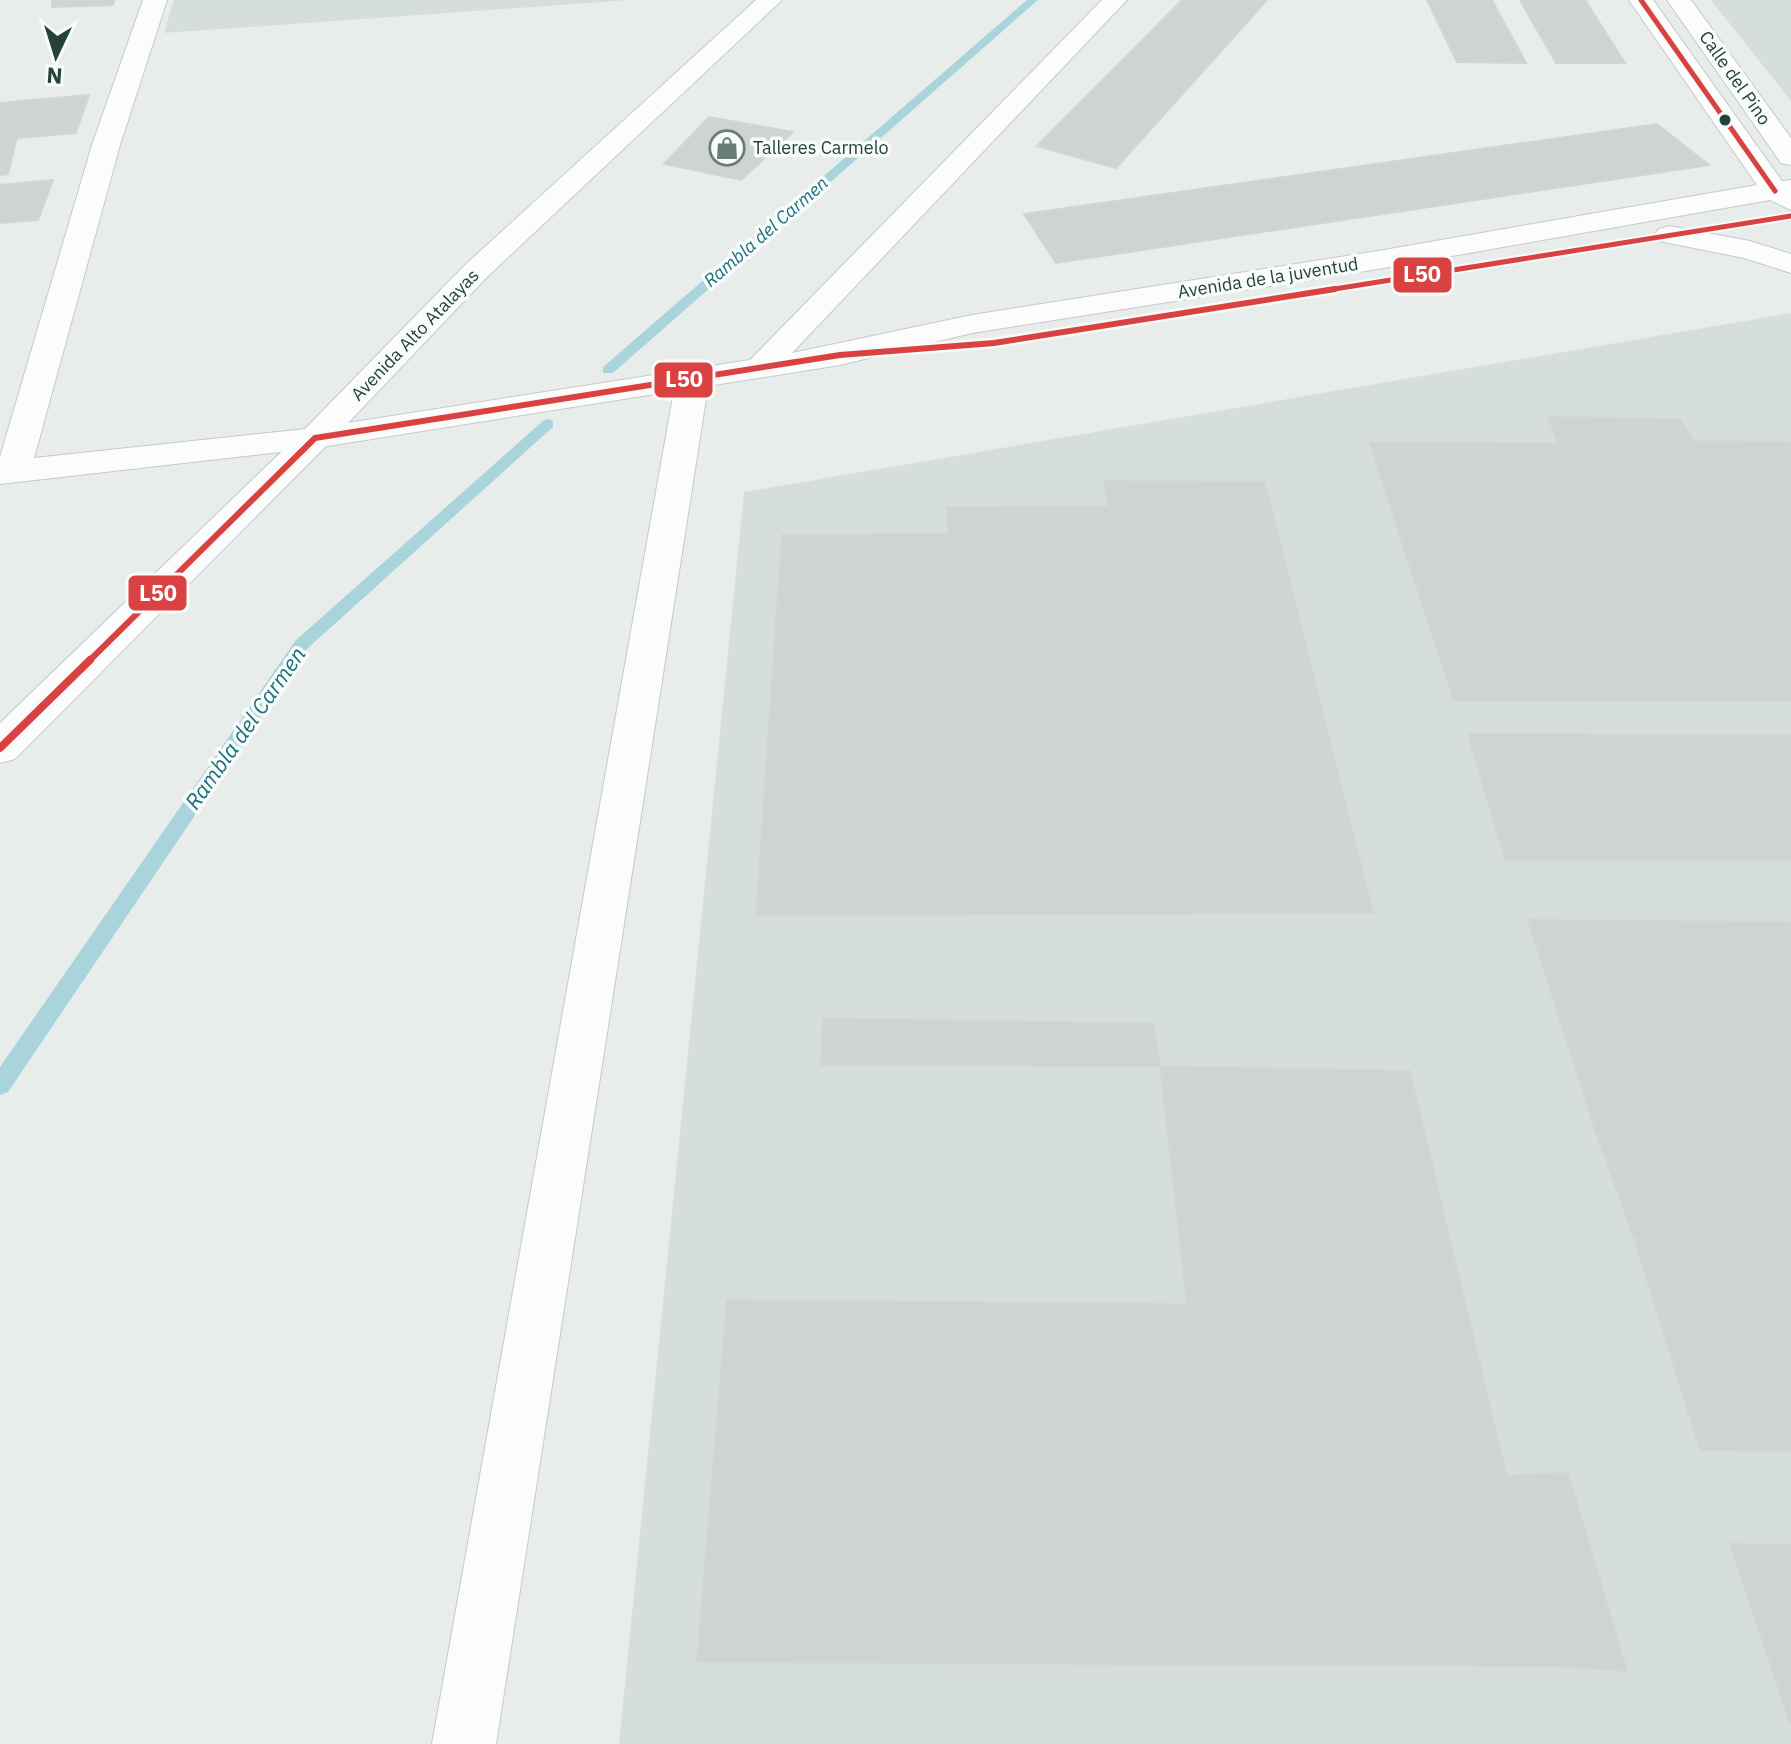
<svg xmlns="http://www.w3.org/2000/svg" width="1791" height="1744" viewBox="0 0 1791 1744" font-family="'IBM Plex Sans',sans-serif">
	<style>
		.built { fill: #d6dedb }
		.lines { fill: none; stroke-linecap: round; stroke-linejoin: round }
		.stream { fill: #a9d4db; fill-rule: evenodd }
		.building { fill: #cfd4d2; stroke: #d1d6d4; stroke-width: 2 }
		.minor-casing { stroke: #c5cac8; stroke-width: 2 }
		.secondary-casing { stroke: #c3cbc8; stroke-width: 2 }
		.minor { fill: #fcfcfc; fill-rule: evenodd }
		.secondary { fill: #fcfcfc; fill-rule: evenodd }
		.bus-1-far2-casing { stroke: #f7fbf9; stroke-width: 9 }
		.bus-1-far1-casing { stroke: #f7fbf9; stroke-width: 11 }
		.bus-1-casing { stroke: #f7fbf9; stroke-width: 14 }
		.bus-1-far2 { stroke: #da4241; stroke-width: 5 }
		.bus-1-far1 { stroke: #da4241; stroke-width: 6 }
		.bus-1 { stroke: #da4241; stroke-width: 8 }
		.bus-dot { fill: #24423a; stroke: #f7fbf9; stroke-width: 3 }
		.labels { text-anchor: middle; stroke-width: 7; stroke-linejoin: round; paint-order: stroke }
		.far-street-label { font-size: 18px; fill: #24423a; stroke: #f7fbf9 }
		.far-poi-label { font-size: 18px; fill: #24423a; stroke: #f7fbf9; text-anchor: start }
		.far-water-label { font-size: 18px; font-style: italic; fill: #1c6f80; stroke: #f7fbf9 }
		.water-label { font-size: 22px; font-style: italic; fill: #1c6f80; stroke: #f7fbf9 }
		.line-badge { stroke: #f7fbf9; stroke-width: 3 }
		.badge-label { font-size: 22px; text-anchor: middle; font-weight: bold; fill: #fff }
	</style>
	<rect width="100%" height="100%" fill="#e8edeb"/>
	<path class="built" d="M174 0H630L164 33Z
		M1711 0H1791V101Z
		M1791 313V1744H619L744 492Z"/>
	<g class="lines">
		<path class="stream" d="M1027 0H1038L613 373H603V367Z
			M548 419 553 421V427L308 648 8 1092 0 1095V1067L296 640 543 421Z"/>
	</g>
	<path class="building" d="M52 0H114L113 5 52 7Z
		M1182 0H1267L1116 168 1037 146Z
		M1427 0H1492L1526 63 1457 62Z
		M1520 0H1585L1625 63H1556Z
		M89 95 79 124 0 130V103Z
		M709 117 793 132 741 180 664 164Z
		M79 124 76 133 17 138 15 145 0 146V130Z
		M1657 124 1709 165 1056 263 1024 214Z
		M15 145 8 174 0 175V146Z
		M53 180 38 220 0 223V185Z
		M1548 417 1680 419 1693 441 1791 442V701H1454L1369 442 1558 443Z
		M1104 481 1265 482 1373 913 756 915 782 535 948 534 947 507 1108 506Z
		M1468 734 1791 735V860H1505Z
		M1528 920 1791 922V1135L1596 1133Z
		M823 1018 1153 1024 1160 1066 821 1065Z
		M1160 1066 1410 1071 1466 1307 1187 1304Z
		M1596 1133 1791 1135V1239L1634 1238Z
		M1634 1238 1791 1239V1451L1700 1450Z
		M727 1300 1466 1307 1553 1666 697 1662Z
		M1568 1473 1627 1671 1553 1666 1507 1475Z
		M1730 1544 1791 1545V1726Z"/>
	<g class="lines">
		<defs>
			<path id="minor" d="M143 0H167L120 145 34 458 315 428 750 360 1102 0H1127L792 353 972 315 1378 251 1757 185 1629 0H1653L1782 181 1791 180V210L1770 200 1378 269 972 333 840 365 708 386 496 1744H432L674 391 315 448 0 484V457L92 145Z
				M1667 0H1691L1791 138V165L1781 163Z
				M1669 226 1750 241 1791 254V273L1744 258 1659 241 1654 235 1659 229Z"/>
			<path id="secondary" d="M756 0H782L487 277 327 445 15 759 0 763V723L303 431 465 265Z"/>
		</defs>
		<use href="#minor" class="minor-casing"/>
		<use href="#secondary" class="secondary-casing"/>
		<use href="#minor" class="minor"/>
		<use href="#secondary" class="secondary"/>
		<defs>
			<path id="bus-1-far2" d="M1641 0 1775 191
				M1322 291 1791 216"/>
			<path id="bus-1-far1" d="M315 438 840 355 994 343 1335 289
				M88 662 315 438"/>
			<path id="bus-1" d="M0 748 90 660"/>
		</defs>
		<use href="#bus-1-far2" class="bus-1-far2-casing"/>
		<use href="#bus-1-far1" class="bus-1-far1-casing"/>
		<use href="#bus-1" class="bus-1-casing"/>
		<use href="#bus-1-far2" class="bus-1-far2"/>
		<use href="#bus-1-far1" class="bus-1-far1"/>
		<use href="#bus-1" class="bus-1"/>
	</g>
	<defs>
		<symbol id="shop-ring" viewBox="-11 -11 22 22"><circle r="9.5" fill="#f7fbf9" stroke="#697e78" stroke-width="1.5"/><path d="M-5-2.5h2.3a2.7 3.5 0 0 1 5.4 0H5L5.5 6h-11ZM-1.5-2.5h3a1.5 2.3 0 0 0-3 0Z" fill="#697e78"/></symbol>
	</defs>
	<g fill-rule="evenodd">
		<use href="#shop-ring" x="707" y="128" width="40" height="40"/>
	</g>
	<circle class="bus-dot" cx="1725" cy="120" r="7"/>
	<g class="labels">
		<g class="far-street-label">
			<text transform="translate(1735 78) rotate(55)" y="6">Calle del Pino</text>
			<text transform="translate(1268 278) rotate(-9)" y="6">Avenida de la juventud</text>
			<text transform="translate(415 335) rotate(-46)" y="6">Avenida Alto Atalayas</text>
		</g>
		<g class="far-poi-label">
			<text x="753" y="154">Talleres Carmelo</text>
		</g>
		<g class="far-water-label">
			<text transform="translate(766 232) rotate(-41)" y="6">Rambla del Carmen</text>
		</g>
		<g class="water-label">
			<text transform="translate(245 728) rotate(-55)" y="8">Rambla del Carmen</text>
		</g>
	</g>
	<g class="line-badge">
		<rect x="1392" y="256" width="61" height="38" rx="8" fill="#da4241"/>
		<rect x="653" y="361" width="61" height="38" rx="8" fill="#da4241"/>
		<rect x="127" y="574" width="61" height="38" rx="8" fill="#da4241"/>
	</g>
	<g class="badge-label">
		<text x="1422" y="282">L50</text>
		<text x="684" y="387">L50</text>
		<text x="158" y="601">L50</text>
	</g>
	<g transform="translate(56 56) rotate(184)" stroke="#f7fbf9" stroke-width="6" paint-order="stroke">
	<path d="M0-6L14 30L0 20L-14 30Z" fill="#24423a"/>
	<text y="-12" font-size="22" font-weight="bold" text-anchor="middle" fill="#24423a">N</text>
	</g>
</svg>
